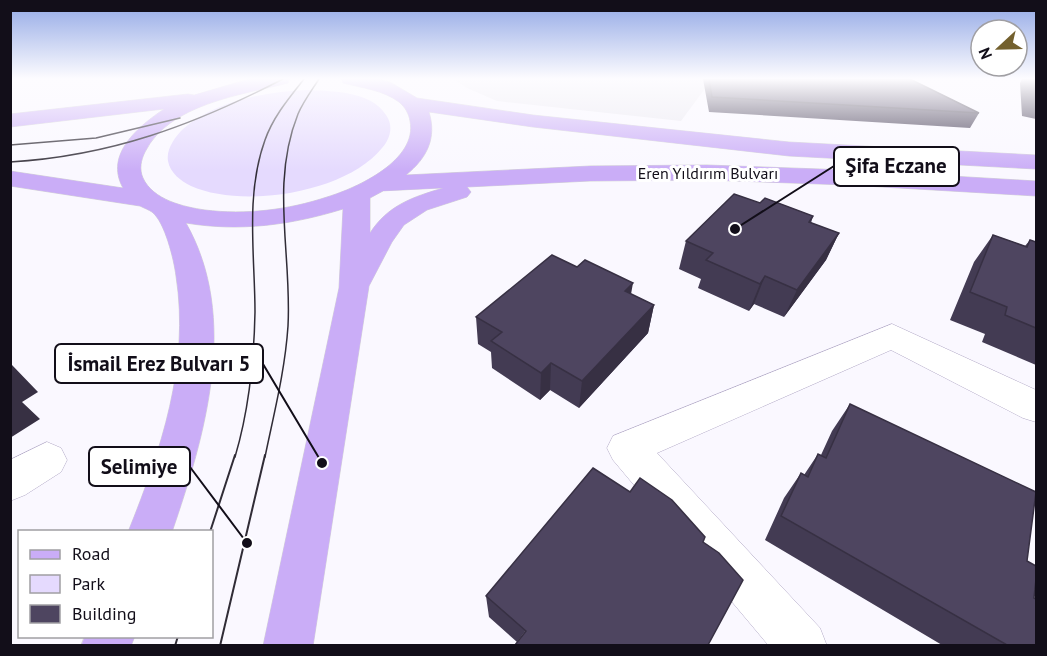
<svg xmlns="http://www.w3.org/2000/svg" width="1047" height="656" viewBox="0 0 1047 656" font-family="'PT Sans',sans-serif">
	<style>
		.built { fill: #eae8f0 }
		.green { fill: #e5dafe }
		.lines { fill: none; stroke-linecap: round; stroke-linejoin: round }
		.street-casing { stroke: #b1a8c6; stroke-width: 1 }
		.primary-casing { stroke: #d4d4d6; stroke-width: 1 }
		.street { fill: #fff; fill-rule: evenodd }
		.primary { fill: #caadf7; fill-rule: evenodd }
		.tram-far1 { stroke: #302c36; stroke-width: 1.5 }
		.tram { stroke: #302c36; stroke-width: 2 }
		.wall { fill: #433b53 }
		.shaded-wall { fill: #373043 }
		.building { fill: #4e4560; stroke: #373043; stroke-width: 1.5 }
		.labels { text-anchor: middle; stroke-width: 6; stroke-linejoin: round; paint-order: stroke }
		.far-street-label { font-size: 16px; fill: #120e19; stroke: #fff }
		.leader { fill: none; stroke: #120e19; stroke-width: 2 }
		.callout-dot { fill: #120e19; stroke: #fff; stroke-width: 2 }
		.callout { fill: #fff; stroke: #120e19; stroke-width: 2 }
		.callout-label { font-size: 21px; text-anchor: middle; font-weight: bold; fill: #120e19 }
	</style>
	<rect width="100%" height="100%" fill="#faf8ff"/>
	<path class="built" d="M453 79H712L681 121 497 101 467 88Z"/>
	<path class="green" d="M307 90C332 91 371 91 386 115 394 126 390 139 382 148 346 193 242 209 191 186 181 181 170 173 168 161 166 149 175 137 183 129 216 100 265 92 307 90Z"/>
	<g class="lines">
		<defs>
			<path id="street" d="M892 324 1036 390V422L1023 418 891 350 657 453 820 628 827 646H769L613 460 607 448 613 436Z
				M47 442 61 448 67 460 61 472 25 495 10 501V460Z"/>
			<path id="primary" d="M249 79H290L288 83C241 95 169 104 145 152 141 160 139 169 143 178 153 200 184 207 205 210 245 215 288 210 327 197 357 188 418 160 410 121 409 114 405 107 399 102 383 90 362 88 343 83L341 79H379L390 82 417 98 533 115 789 142 1036 155V169L789 156 533 127 429 112C437 138 427 158 406 175L590 166 707 165 848 170 1036 181V196L848 185 707 180 590 181 467 187 471 192 467 197 427 210 404 225 392 242 369 286 313 646H263L339 288 343 209C291 225 240 232 186 223 240 318 205 436 172 532H128C161 450 190 365 176 276 174 260 165 222 152 212 149 210 144 208 140 206L10 186V171L123 188C104 154 139 126 164 109L10 127V114L188 94 194 95ZM443 188C413 197 388 205 370 233V198L383 191Z
				M85 636H135L131 646H81Z"/>
		</defs>
		<use href="#street" class="street-casing"/>
		<use href="#primary" class="primary-casing"/>
		<use href="#street" class="street"/>
		<use href="#primary" class="primary"/>
		<path class="tram-far1" d="M10 145 96 138 180 118
			M10 162C111 156 194 125 283 79
			M235 457C249 410 254 361 255 312 255 256 245 195 265 140 273 117 289 98 304 79
			M265 457C274 413 285 371 288 326 292 254 270 184 298 114 303 102 312 90 319 79"/>
		<path class="tram" d="M210 532 235 455
			M175 646 178 636
			M220 646 265 455"/>
	</g>
	<path class="wall" d="M703 79H910L979 113 970 128 709 112Z
		M1022 79H1036V119L1022 116 1020 83Z
		M813 216 811 223 839 233 826 260 784 317 754 304 749 311 698 288 701 279 679 269 686 241Z
		M993 235 1025 246 1030 240 1036 242V365L982 342 985 334 950 320 974 262Z
		M631 294 654 305 648 333 579 408 550 390 540 400 492 368 491 352 478 344 476 317Z
		M850 404 1027 561 1034 598 1036 645H942L765 540 784 498 801 473 804 475 818 454 821 455 832 431Z
		M630 492 517 642 489 617 486 596Z"/>
	<path class="shaded-wall" d="M839 233 826 260 784 317 797 290Z
		M765 276 754 304 749 311 760 284Z
		M633 283 628 311 625 291Z
		M654 305 648 333 579 408 582 381Z
		M551 363 550 390 540 400 541 373Z
		M10 365H12L38 392 22 402 40 419 10 438Z"/>
	<path class="building" d="M709 79H910L979 113 712 97Z
		M734 194 760 203 765 198 813 216 809 222 839 233 797 290 765 276 760 284 706 260 713 253 686 241Z
		M993 235 1027 247 1030 240 1036 242V328L1005 315 1007 307 970 292Z
		M552 255 577 267 585 260 633 283 625 291 654 305 582 381 551 363 541 373 491 341 502 332 476 317Z
		M850 404 1036 492 1027 561 1036 566V579L1034 598 1036 599V645H1007L781 516 801 473 808 477 818 454 826 458Z
		M593 468 630 492 640 478 672 500 705 537 703 542 719 553 743 580 708 645H515L526 631 486 596Z"/>
	<linearGradient id="sky" x2="0" y2="1"><stop stop-color="#91a7e5"/><stop offset="0.46" stop-color="#fdfcff"/><stop offset="1" stop-color="#fdfcff" stop-opacity="0"/></linearGradient>
	<rect width="1047" height="171" fill="url(#sky)"/>
	<g class="labels">
		<g class="far-street-label">
			<text x="708" y="179">Eren Yıldırım Bulvarı</text>
		</g>
	</g>
	<path class="leader" d="M735 229L834 166M322 463L263 364M247 543L190 467"/>
	<g class="callout-dot">
		<circle cx="735" cy="229" r="6"/>
		<circle cx="322" cy="463" r="6"/>
		<circle cx="247" cy="543" r="6"/>
	</g>
	<g class="callout">
		<rect x="834" y="147" width="125" height="39" rx="6"/>
		<rect x="55" y="344" width="208" height="39" rx="6"/>
		<rect x="89" y="447" width="101" height="39" rx="6"/>
	</g>
	<g class="callout-label">
		<text x="896" y="173">Şifa Eczane</text>
		<text x="159" y="371">İsmail Erez Bulvarı 5</text>
		<text x="139" y="474">Selimiye</text>
	</g>
	<rect width="1047" height="656" fill="none" stroke="#120e19" stroke-width="24"/>
	<rect x="18" y="530" width="195" height="108" fill="#ffffff" stroke="#a09fa3" stroke-width="1.5"/>
	<rect x="30" y="550" width="30" height="9" fill="#caadf7" stroke="#a09fa3" stroke-width="1.5"/>
	<text x="72" y="560" font-size="18" fill="#120e19">Road</text>
	<rect x="30" y="575" width="30" height="18" fill="#e5dafe" stroke="#a09fa3" stroke-width="1.5"/>
	<text x="72" y="590" font-size="18" fill="#120e19">Park</text>
	<rect x="30" y="605" width="30" height="18" fill="#4e4560" stroke="#a09fa3" stroke-width="1.5"/>
	<text x="72" y="620" font-size="18" fill="#120e19">Building</text>
	<g transform="translate(999 48) rotate(248)"><circle r="28" fill="#ffffff" stroke="#a09fa3" stroke-width="1.5"/>
	<path d="M0-4.5L10 22L0 15L-10 22Z" fill="#73602e"/>
	<text y="-9" font-size="16" font-weight="bold" text-anchor="middle" fill="#120e19">N</text>
	</g>
</svg>
